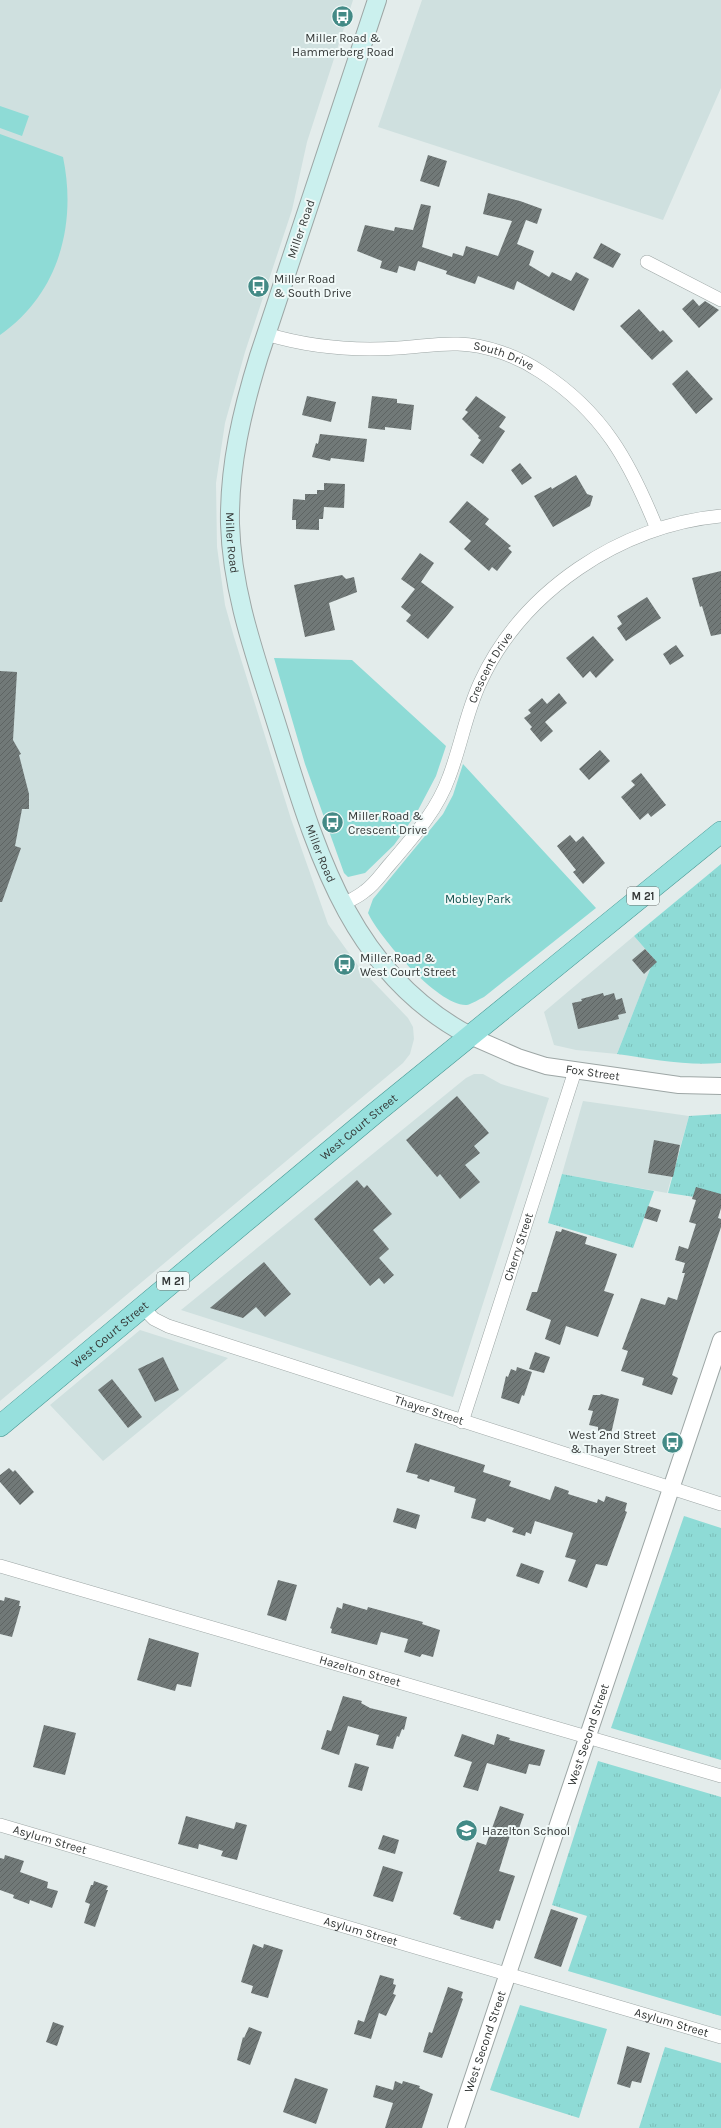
<svg xmlns="http://www.w3.org/2000/svg" width="721" height="2128" viewBox="0 0 721 2128" font-family="Karla,sans-serif">
	<style>
		.built { fill: #cfe0df }
		.grass { fill: url(#grass-tufts) }
		.park { fill: #8edbd6 }
		.building { fill: url(#building-hatch) }
		.lines { fill: none; stroke-linecap: round; stroke-linejoin: round }
		.minor-casing { stroke: #9da6a5; stroke-width: 14 }
		.tertiary-casing { stroke: #9da6a5; stroke-width: 18 }
		.secondary-casing { stroke: #9da6a5; stroke-width: 20 }
		.primary-casing { stroke: #489894; stroke-width: 22 }
		.minor { stroke: #fff; stroke-width: 13 }
		.tertiary { stroke: #fff; stroke-width: 16 }
		.secondary { stroke: #cbf0ee; stroke-width: 18 }
		.primary { stroke: #97e0dd; stroke-width: 21 }
		.labels { text-anchor: middle; stroke-width: 4; stroke-linejoin: round; paint-order: stroke }
		.shield { fill: #f0f9f8; stroke: #6c7271; stroke-width: 1 }
		.shield-label { font-size: 11px; font-weight: bold; fill: #343837 }
		.poi-label { font-size: 12px; fill: #343837; stroke: #f0f9f8; text-anchor: start }
		.street-label { font-size: 12px; fill: #343837; stroke: #f0f9f8 }
		.park-label { font-size: 12px; fill: #145350; stroke: #f0f9f8 }
	</style>
	<defs>
		<pattern id="grass-tufts" width="24" height="20" patternUnits="userSpaceOnUse"><rect width="24" height="20" fill="#8edbd6"/><path d="M3 7l-1-3M5 7V3M7 7l1-3M15 17l-1-3M17 17v-4M19 17l1-3" fill="none" stroke="#7bbdb8"/></pattern>
		<pattern id="building-hatch" width="6" height="6" patternUnits="userSpaceOnUse"><rect width="6" height="6" fill="#717978"/><path d="M-1 1l2-2M0 6l6-6M5 7l2-2" fill="none" stroke="#5e6463"/></pattern>
	</defs>
	<rect width="100%" height="100%" fill="#e3eceb"/>
	<path class="built" d="M0 0H353L307 142 292 210 245 352 225 423 216 483 217 547 225 605 234 637 291 819 328 924 359 967 408 1018 413 1027 414 1039 410 1054 403 1063 0 1401Z
		M422 0H721V88L663 220 378 127Z
		M634 936 654 959 617 1054 576 1050 554 1045 544 1012Z
		M474 1074H483L501 1084 549 1098 453 1397 181 1310 466 1078Z
		M583 1101 689 1116 667 1193 562 1174Z
		M140 1330 228 1358 103 1461 50 1405Z"/>
	<path class="grass" d="M721 864V1063C686 1066 652 1059 617 1054L654 959 634 936Z
		M721 1114V1201L668 1193 689 1116Z
		M562 1174 654 1191 633 1248 548 1223Z
		M684 1516 721 1528V1760L611 1728Z
		M598 1761 721 1797V2016L568 1971 587 1916 552 1905Z
		M520 2005 607 2029 579 2118 490 2090Z
		M665 2047 721 2063V2128H639Z"/>
	<path class="park" d="M0 106 29 116 22 136 0 128Z
		M0 134 63 157C77 224 59 294 0 335Z
		M274 658 352 660 446 746 436 776 416 814 394 845 365 873 348 877 344 873 305 764Z
		M463 764 596 908 484 997C479 999 472 1004 467 1005 439 1007 379 937 368 913L373 899 443 814 453 795Z"/>
	<path class="building" d="M428 155 447 161 439 187 420 181Z
		M488 193 520 201 542 209 537 224 526 220 517 244 534 251 529 265 549 277 552 272 571 281 576 272 589 279 574 311 517 281 514 290 478 276 475 284 446 274 447 271 418 261 415 271 399 266 397 273 380 268 382 261 357 251 365 225 394 231 395 227 413 230 421 204 431 206 422 247 452 257 453 253 463 256 466 246 498 256 512 221 483 214Z
		M601 243 621 254 613 268 593 258Z
		M693 299 699 306 705 301 719 310 699 328 682 309Z
		M639 309 660 332 663 330 673 341 652 360 620 326Z
		M687 370 713 399 696 414 672 384Z
		M307 396 336 402 331 422 302 415Z
		M372 396 397 399V403L414 405 411 430 385 427V430L368 428Z
		M476 396 506 417 499 427 505 431 483 464 470 455 481 440 478 438 479 436 462 419 468 412 465 410Z
		M320 434 367 439 364 462 331 458 330 461 312 457 316 443 318 444Z
		M520 463 532 478 522 485 511 470Z
		M576 475 587 494 593 496 590 506 553 527 534 496 551 487 552 489Z
		M324 483 345 484 344 508 324 507 323 519H319V530L296 529V520H292L293 499 305 500V494H317V490H324Z
		M467 501 489 519 485 524 511 546 508 548 512 552 497 571 492 567 489 571 464 549 471 541 449 522Z
		M420 553 434 563 421 582 454 607 428 639 406 621 411 615 401 607 415 589 401 579Z
		M721 571V634L711 636 702 606 700 607 692 578Z
		M342 575 346 579 354 577 357 592 329 603 335 630 305 637 294 585Z
		M647 597 661 618 626 641 617 628 622 624 617 616Z
		M593 636 614 660 596 678 590 671 583 678 566 658Z
		M676 645 684 656 670 665 663 654Z
		M0 671 17 672 13 740 21 754 19 755 29 794V809H22L15 846 21 848 2 902H0Z
		M559 693 567 703 545 722 553 731 541 742 530 729 532 727 524 718 531 713 528 710 542 698 547 704Z
		M600 750 610 761 589 780 579 769Z
		M641 773 666 805 651 817 648 813 640 820 621 797 635 785 631 781Z
		M570 835 576 842 583 836 605 863 583 884 573 872 576 870 557 846Z
		M645 949 657 962 644 974 632 960Z
		M603 993 604 996 614 993 616 1000 622 998 626 1013 618 1015 619 1019 578 1029 572 1003 582 1001 581 999Z
		M457 1096 489 1133 474 1146 480 1153 465 1165 480 1182 460 1199 440 1174 437 1177 406 1140Z
		M654 1140 680 1145 673 1177 648 1173Z
		M357 1180 364 1188 367 1185 392 1214 373 1230 389 1249 379 1258 394 1275 384 1284 379 1278 370 1286 314 1219Z
		M696 1187 721 1194V1208L718 1218 721 1219V1227L672 1375 678 1378 672 1395 642 1385 644 1378 621 1371 628 1351 622 1349 641 1298 665 1305 668 1297 677 1300 685 1273H682L685 1263 675 1260 679 1246 688 1249 696 1224 689 1222 696 1200 692 1199Z
		M648 1206 661 1210 657 1222 644 1218Z
		M562 1229 587 1237 585 1244 617 1254 604 1291 614 1294 598 1337 566 1326 560 1345 545 1339 551 1320 526 1310 532 1292H537L556 1231 561 1232Z
		M264 1262 291 1294 265 1317 256 1307 243 1318 210 1308Z
		M535 1352 550 1357 544 1373 529 1369Z
		M163 1357 179 1390 155 1402 138 1369Z
		M517 1367 532 1372 524 1396 522 1395 519 1404 501 1398 506 1376 508 1377 511 1369 516 1371Z
		M112 1379 142 1417 128 1428 98 1390Z
		M601 1394 619 1399 611 1434 598 1431V1427L589 1425 593 1411 588 1410 593 1395H600Z
		M415 1443 485 1465 483 1472 511 1481 509 1486 550 1500 555 1486 569 1491 568 1494 597 1503 598 1499 604 1502 606 1496 627 1503 625 1511 627 1512 607 1566 596 1564 587 1588 568 1581 576 1560 565 1557 573 1533 535 1521 531 1534 526 1532 525 1536 512 1532 514 1528 487 1518 485 1522 471 1518 476 1499 454 1492 455 1487 430 1479 429 1482 417 1478 418 1475 406 1472Z
		M9 1468 13 1472 15 1470 34 1492 20 1505 0 1482V1475Z
		M397 1508 420 1515 416 1529 393 1522Z
		M521 1563 544 1571 539 1584 516 1576Z
		M278 1580 297 1585 286 1621 267 1615Z
		M5 1597 20 1601 19 1606H21L12 1637 0 1634V1600L4 1601Z
		M343 1603 367 1610 368 1607 423 1622 422 1624 440 1630 433 1657 422 1654 420 1657 404 1652 408 1639 381 1632 377 1645 331 1633 332 1629 330 1628 337 1607 342 1609Z
		M149 1638 199 1653 191 1687 177 1684 175 1691 137 1680Z
		M343 1696 362 1701 361 1703 370 1708 407 1717 404 1730 402 1729 399 1737 397 1736 393 1749 376 1745 379 1735 348 1726 339 1755 321 1749 327 1730 331 1731Z
		M44 1725 76 1733 65 1775 33 1767Z
		M462 1734 494 1745 497 1734 510 1738 509 1740 545 1750 540 1766 529 1764 526 1774 487 1763 478 1791 463 1787 472 1762 454 1756Z
		M355 1763 369 1767 362 1791 348 1787Z
		M500 1806 524 1814 517 1834 511 1832 499 1871 515 1876 500 1921 496 1920 493 1929 460 1919 461 1917 453 1914 477 1842 486 1845Z
		M186 1816 234 1829 236 1822 247 1825 237 1860 221 1856 223 1851 199 1844 198 1849 178 1844Z
		M383 1835 399 1840 395 1854 378 1849Z
		M5 1855 24 1861 20 1872 48 1882 47 1888 58 1891 52 1908 30 1900 29 1904 13 1898 14 1895 0 1890V1858L4 1859Z
		M383 1866 403 1872 393 1902 373 1896Z
		M94 1881 108 1886 106 1890H108L95 1927 84 1923 90 1904 85 1902 91 1885H93Z
		M551 1909 578 1918 561 1967 534 1958Z
		M253 1944 263 1948 264 1944 283 1950 268 1998 251 1993 253 1986 241 1982Z
		M380 1975 394 1979 393 1984 396 1985 393 1994 396 1995 386 2016 379 2013 371 2039 354 2034 358 2020 364 2022Z
		M448 1987 463 1992 461 1998 463 1999 442 2058 423 2052 429 2032 432 2033Z
		M53 2022 64 2026 57 2046 46 2042Z
		M249 2027 262 2032 250 2065 237 2060 243 2037 244 2038Z
		M627 2046 650 2053 641 2083 632 2081 630 2088 617 2084Z
		M295 2078 328 2089 316 2124 283 2112Z
		M395 2081 402 2084 403 2081 420 2086 419 2088 433 2094 422 2128H385L393 2103 373 2097 376 2085 393 2090Z"/>
	<g class="lines">
		<defs>
			<g id="minor">
				<path d="M647 262 721 300"/>
				<path id="s1" d="M266 334C309 347 354 351 398 348 418 347 438 343 458 344 487 345 517 356 541 372 603 412 630 462 657 529"/>
				<path id="s2" d="M342 905C350 900 358 897 365 891 375 884 382 873 390 864 413 837 437 811 449 777 461 746 466 713 480 683 522 591 621 525 721 516"/>
				<path id="s3" d="M142 1307 154 1319 168 1326 721 1504"/>
				<path id="s4" d="M462 1422 575 1071"/>
				<path id="s5" d="M0 1566 721 1776"/>
				<path id="s6" d="M0 1825 721 2037"/>
			</g>
			<g id="tertiary">
				<path id="s7" d="M470 1036 518 1057 546 1066 679 1085 721 1086"/>
				<path id="s8" d="M456 2128 721 1340"/>
			</g>
			<g id="secondary">
				<path id="s9" d="M377 0 259 356C242 411 229 466 230 524 232 592 255 655 275 719 314 842 346 971 470 1036"/>
			</g>
			<g id="primary">
				<path id="s10" d="M0 1426 374 1114 721 832"/>
			</g>
		</defs>
		<use href="#minor" class="minor-casing"/>
		<use href="#tertiary" class="tertiary-casing"/>
		<use href="#secondary" class="secondary-casing"/>
		<use href="#primary" class="primary-casing"/>
		<use href="#minor" class="minor"/>
		<use href="#tertiary" class="tertiary"/>
		<use href="#secondary" class="secondary"/>
		<use href="#primary" class="primary"/>
	</g>
	<defs>
		<symbol id="bus-disc" viewBox="-11 -11 22 22"><circle r="9.5" fill="#438a86" stroke="#f0f9f8"/><path d="M-5-6H5V4H4V6H2V4H-2V6H-4V4H-5ZM-3.5-4V0h7V-4ZM-3.5 1.2v1.5H-2V1.2ZM2 1.2v1.5H3.5V1.2Z" fill="#fff"/></symbol>
		<symbol id="school-disc" viewBox="-11 -11 22 22"><circle r="9.5" fill="#438a86" stroke="#f0f9f8"/><path d="M0-5L7-2L0 1L-7-2ZM-4 1L0 2.5L4 1V4Q0 6-4 4Z" fill="#fff"/></symbol>
	</defs>
	<g fill-rule="evenodd">
		<use href="#bus-disc" x="330" y="4" width="25" height="25"/>
		<use href="#bus-disc" x="246" y="274" width="25" height="25"/>
		<use href="#bus-disc" x="320" y="810" width="25" height="25"/>
		<use href="#bus-disc" x="332" y="952" width="25" height="25"/>
		<use href="#bus-disc" x="660" y="1430" width="25" height="25"/>
		<use href="#school-disc" x="454" y="1818" width="25" height="25"/>
	</g>
	<g class="labels">
		<g class="shield">
			<rect x="627" y="887" width="32" height="18" rx="3"/>
			<rect x="157" y="1272" width="32" height="18" rx="3"/>
		</g>
		<g class="shield-label">
			<text x="643" y="900">M 21</text>
			<text x="173" y="1285">M 21</text>
		</g>
		<g class="poi-label">
			<text x="343" y="42" text-anchor="middle">Miller Road &amp;<tspan x="343" dy="14">Hammerberg Road</tspan></text>
			<text x="274" y="283">Miller Road<tspan x="274" dy="14">&amp; South Drive</tspan></text>
			<text x="348" y="820">Miller Road &amp;<tspan x="348" dy="14">Crescent Drive</tspan></text>
			<text x="360" y="962">Miller Road &amp;<tspan x="360" dy="14">West Court Street</tspan></text>
			<text x="656" y="1439" text-anchor="end">West 2nd Street<tspan x="656" dy="14">&amp; Thayer Street</tspan></text>
			<text x="482" y="1835">Hazelton School</text>
		</g>
		<g class="street-label">
			<text transform="translate(301 229) rotate(-71)" y="4">Miller Road</text>
			<text dy="4" stroke="none"><textPath href="#s1" startOffset="241">South Drive</textPath></text>
			<text dy="4" stroke="none"><textPath href="#s9" startOffset="565">Miller Road</textPath></text>
			<text dy="4" stroke="none"><textPath href="#s2" startOffset="287">Crescent Drive</textPath></text>
			<text dy="4" stroke="none"><textPath href="#s9" startOffset="889">Miller Road</textPath></text>
			<text dy="4" stroke="none"><textPath href="#s7" startOffset="129">Fox Street</textPath></text>
			<text dy="4" stroke="none"><textPath href="#s10" startOffset="467">West Court Street</textPath></text>
			<text dy="4" stroke="none"><textPath href="#s4" startOffset="184">Cherry Street</textPath></text>
			<text dy="4" stroke="none"><textPath href="#s10" startOffset="143">West Court Street</textPath></text>
			<text dy="4" stroke="none"><textPath href="#s3" startOffset="307">Thayer Street</textPath></text>
			<text dy="4" stroke="none"><textPath href="#s5" startOffset="375">Hazelton Street</textPath></text>
			<text dy="4" stroke="none"><textPath href="#s8" startOffset="415">West Second Street</textPath></text>
			<text dy="4" stroke="none"><textPath href="#s6" startOffset="52">Asylum Street</textPath></text>
			<text dy="4" stroke="none"><textPath href="#s6" startOffset="376">Asylum Street</textPath></text>
			<text dy="4" stroke="none"><textPath href="#s6" startOffset="700">Asylum Street</textPath></text>
			<text dy="4" stroke="none"><textPath href="#s8" startOffset="91">West Second Street</textPath></text>
		</g>
		<g class="park-label">
			<text x="478" y="903">Mobley Park</text>
		</g>
	</g>
</svg>
